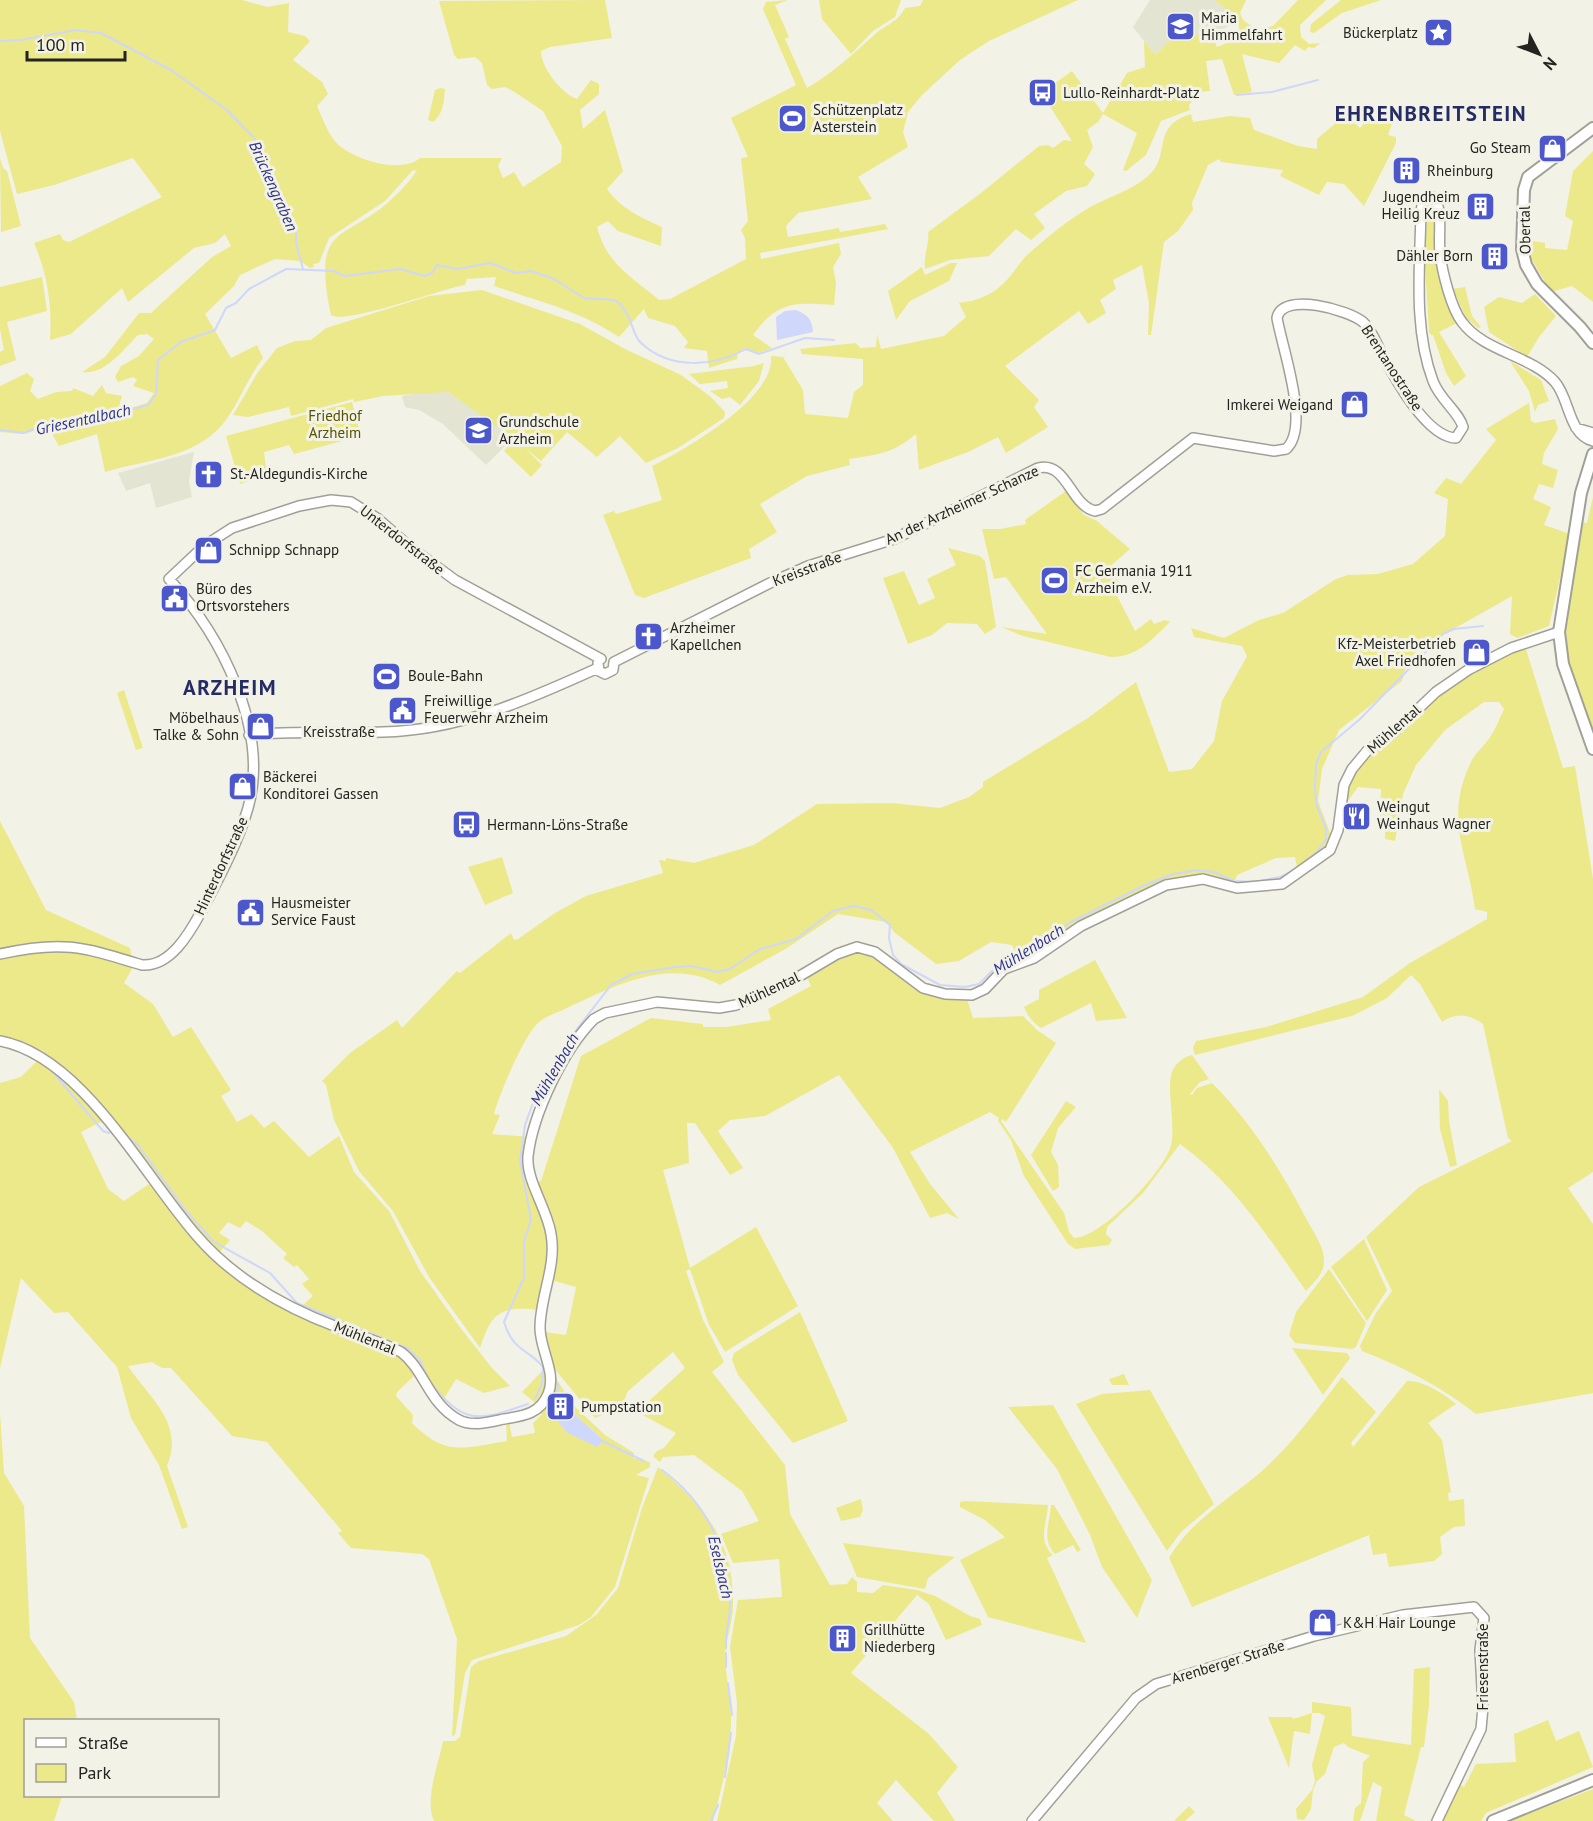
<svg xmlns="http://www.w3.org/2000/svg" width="1593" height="1821" viewBox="0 0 1593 1821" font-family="'PT Sans',sans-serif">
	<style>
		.built { fill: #e4e4d3 }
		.green { fill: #ece98a; fill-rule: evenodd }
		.water { fill: #cfd7fa }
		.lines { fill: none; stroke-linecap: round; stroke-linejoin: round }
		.stream { stroke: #cfd7fa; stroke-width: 2 }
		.tertiary-casing { stroke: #a0a097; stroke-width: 12 }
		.secondary-casing { stroke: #a0a097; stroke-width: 14 }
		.tertiary { stroke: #fff; stroke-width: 9 }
		.secondary { stroke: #fff; stroke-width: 10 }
		.labels { text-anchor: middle; stroke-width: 6; stroke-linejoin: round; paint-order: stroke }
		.poi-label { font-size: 15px; fill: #232320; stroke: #f2f2e7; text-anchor: start }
		.street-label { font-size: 15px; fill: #232320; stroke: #f2f2e7 }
		.park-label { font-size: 15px; fill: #555201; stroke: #f2f2e7 }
		.water-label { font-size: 16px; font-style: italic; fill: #2d318f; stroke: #f2f2e7 }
		.district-label { font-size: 21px; font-weight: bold; letter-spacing: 1.5px; fill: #252b64; stroke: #f2f2e7 }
	</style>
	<rect width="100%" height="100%" fill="#f2f2e7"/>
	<path class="built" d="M1150 0H1215L1237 18 1229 26 1214 33 1172 39 1155 55 1133 27Z
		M427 392H448L514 437 486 465 443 424 419 410 405 407 402 396Z
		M194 452 189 481 192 497 156 508 150 483 126 491 118 473Z"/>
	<path class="green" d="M0 0H242L267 7 289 3 288 32 305 36 310 41 293 60 322 82 328 94 317 106C322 117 327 131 334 140 348 159 402 175 420 158H502L498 166 503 178 514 172 523 187 561 162 562 146 543 111 513 91 505 87 492 89 487 85 482 63 475 57 458 59 454 55 439 1 605 0 612 38 550 47 541 51C541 68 562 94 577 99L591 80 599 84V94L580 110 583 129 605 110 623 171 607 189C620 208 641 218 662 227L661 246 618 231 608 221 597 227C607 265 631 276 659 300L670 299 746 259 745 238 741 230 748 221 741 158 748 157 731 118 796 85 763 9 766 2 788 0 775 5 789 37 785 39 807 88C834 72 851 56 873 36 885 25 897 23 905 8L920 6 923 0H1078L989 41 960 60 922 95 908 112 903 132 908 147 858 177 872 199 798 213 786 226 788 237 839 228 840 232 885 224 888 229 760 253 761 259 839 243 841 254 833 267 836 283 834 305C795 302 777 301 753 335L772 348 759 353 746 348 738 352 737 359 709 368 707 351 684 348 688 342 675 326 648 318 644 309 619 337C581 311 538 301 494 286L496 277 467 279 465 285C441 289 345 325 331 315 310 216 348 246 400 191 407 184 413 177 417 170L412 171 385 201 329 238 319 263 313 264 314 267 310 268 300 261 275 259 240 275 234 286 205 314 231 358 257 345 263 358C249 376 241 398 228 417 201 458 148 459 105 472L97 434 59 446 48 427 23 434 0 432V386L27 373 34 379 30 391 38 399 56 392 72 391 73 388 93 396 102 385 106 393 122 396 119 406 124 410 147 403 154 393 133 386 137 380 133 377 118 382 115 377 121 366 139 356 154 339 147 334 138 335C124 349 104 376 82 372L105 357 139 313H151L212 257 231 246 225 234 215 243 194 248 128 302 122 288 71 334 50 340C52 305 48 276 34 243L60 234 63 240 69 242 162 197 133 158 54 185 17 194 0 131Z
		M819 0H901L895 17 873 31 851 54 822 19Z
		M1215 0H1246L1240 13 1243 20 1257 30 1273 26 1298 0H1326L1300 25 1301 37 1309 44 1320 43 1343 25 1314 48 1308 47 1305 51 1295 45 1279 63 1242 54 1252 92 1234 95 1222 59 1206 61 1210 91 1199 92 1189 105 1190 110 1161 121 1146 155 1126 171 1123 170 1137 133 1103 114 1098 122 1087 130 1093 147 1084 164 1095 174 1087 186 1066 191 1034 214 1045 228 1031 240 1016 229 989 256 950 260 925 269C923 254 930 243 928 232L981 193 1039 146 1048 145 1053 148 1064 140 1072 141 1044 97 1047 89 1072 71 1103 113 1127 73 1145 67 1144 41 1155 55 1172 39 1211 33 1217 47 1241 37 1237 18Z
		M1341 0H1381L1342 13 1314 33 1310 32 1311 24Z
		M440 88 445 89C444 101 443 115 433 122L428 120 435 90Z
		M1376 110 1393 121 1388 135 1396 137V143L1364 206 1344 184 1327 182 1319 195 1280 176 1283 170 1221 162 1219 159 1208 165 1192 203 1193 210 1178 231 1164 242 1151 335H1148L1149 303 1142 265 1113 280 1116 289 1100 300 1106 313 1088 324 1079 311 1005 366 1039 400 1034 407 1048 427 1006 453 998 437 968 452 919 470 916 434C894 453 877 455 849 459L850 465 807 476 760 504 777 532 749 549 751 558 644 598 635 595 603 515 614 511 616 514 662 500 652 466C684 450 776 398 771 356L783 357 803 390 805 414 848 418 854 392 863 385V359L802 354 800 349 856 343 860 348 876 347 877 334 881 349 944 336 966 317 959 303C984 300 1000 291 1015 270 1019 265 1022 260 1026 256 1046 238 1069 219 1092 206 1109 197 1132 190 1147 177 1173 156 1149 127 1191 114L1193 122 1230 116 1250 118 1254 130 1298 146 1317 149V139L1343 117 1350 125 1354 122 1360 128Z
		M1593 151V302L1572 286 1551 292 1529 255 1528 240 1545 243V248L1567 250 1573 221 1565 216 1573 171Z
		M0 158 3 168 7 171 21 226 1 232Z
		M1427 212 1433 213 1436 261 1457 323 1439 332 1466 376 1454 386 1446 373 1433 335H1431L1429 332 1425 265Z
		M951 263H957L949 281 910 301 896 320 888 291 922 267 925 275Z
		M42 277 47 311 7 322 16 360 0 366V352L4 350 0 329V287Z
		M1465 287 1472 316 1481 327 1478 328 1466 318 1453 289Z
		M482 290 580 324 625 349 681 375 711 397 725 412 724 418 678 448 646 463 620 436 597 457 567 432 541 461 525 448 542 465 531 477 504 451 515 439 448 392 383 396 354 402 353 399 291 416 289 407 248 417 233 415 258 372 277 348 295 341 311 340 326 328 429 296Z
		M1535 294 1556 316 1539 337 1527 357 1489 332 1484 307 1499 297 1522 303Z
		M1510 361 1541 380 1549 401 1538 405 1535 412 1529 391Z
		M764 363 759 381 740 405 730 397 722 399 710 391 728 388 727 381 700 384 689 374 754 366Z
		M352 402 361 436 294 454 289 445 264 452 267 475 240 484 226 436Z
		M1529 403 1531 421 1535 423 1555 419 1558 429 1544 453 1542 464 1558 470 1553 488 1539 484 1533 499 1551 507 1544 525 1570 534 1549 626 1517 638 1510 634 1512 596 1418 649 1408 661 1402 681 1339 730 1322 769 1318 801 1332 838 1326 850 1298 872 1295 857 1276 858 1237 875 1233 886 1202 876 1172 880 1019 961 1012 945 991 942 959 961 936 964 894 932 887 922 838 914 787 948 720 985C671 957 616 985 569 1007 560 1012 544 1016 537 1024 523 1038 499 1095 494 1114L500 1115 492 1134 530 1137 526 1152 550 1244 539 1310C501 1306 492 1311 480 1348L429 1277 393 1211 359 1171 334 1120 326 1085 322 1081 350 1053 397 1020 402 1028 457 971 460 973 511 933 514 940 518 939 555 913 586 896 663 873 659 860 666 861V858L694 863 754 845 817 804 892 803 940 808 969 797 983 787V782L1088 718 1136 682 1169 772 1192 769 1214 741 1222 701 1247 656 1242 646 1194 637 1191 628 1224 638 1259 620 1283 613 1336 579 1348 575 1378 574 1413 564 1445 536 1448 499 1434 493 1446 478 1461 484 1496 440 1486 429Z
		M1066 491 1084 515 1097 521 1130 549 1108 568 1119 582 1113 588 1135 631 1151 619 1154 624 1165 620 1170 622C1151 640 1138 657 1111 657L1023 636 1001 627 1047 634 1006 577 994 579 982 529H1000L1026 524 1025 520Z
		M1593 497V730C1584 711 1571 687 1567 665 1557 620 1574 567 1582 522L1587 523Z
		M948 548 980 556 985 561 996 627 985 634 977 624 947 623 932 635 908 644 883 578 904 571 919 605 935 598 927 579 956 565Z
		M1525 646 1563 768 1575 766 1593 879V1172L1568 1188 1593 1224V1393L1476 1414C1442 1387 1403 1367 1362 1351L1360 1346 1376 1313 1392 1291 1366 1237 1419 1187 1512 1141 1508 1138 1483 1024C1470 1014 1456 1012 1442 1022L1420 984 1411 975 1387 998 1352 1016 1195 1055 1193 1048 1196 1041 1266 1027 1363 997 1410 963 1487 919V912L1475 909C1468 854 1444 820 1470 764 1475 752 1486 745 1492 734 1497 726 1500 717 1504 709L1499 702H1484L1445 730 1416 765 1403 794 1395 841 1385 839V828L1380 826 1381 789 1358 787 1345 805C1347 770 1375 750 1399 729 1442 691 1472 669 1525 646Z
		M386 661 398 685 388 690 376 665Z
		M124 690 143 748 136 750 117 693Z
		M0 821 46 910 130 948 132 959C80 941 54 938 0 949Z
		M502 857 513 893 485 905 468 867Z
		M53 950 84 952 133 967 124 983 153 1004 173 1037 191 1027 231 1090 221 1096 237 1122 252 1114 264 1128 274 1121 309 1157 339 1136 354 1172 389 1211 420 1271 459 1326 492 1368 510 1386 484 1393 456 1379 442 1402 414 1359 299 1309 313 1296 302 1284 309 1279 297 1265 294 1267 283 1258 287 1254 262 1231 246 1221 240 1228 228 1222 219 1233 230 1240 219 1253 208 1243 92 1100 56 1061 43 1051 0 1035V958Z
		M858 950 871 953 907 980 967 999 973 1018 1023 1016 1037 1030 1056 1043 1006 1122 1002 1119 1001 1121 1064 1213 1069 1232 1074 1238C1101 1238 1165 1171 1171 1145 1176 1124 1166 1089 1172 1072 1175 1064 1184 1056 1192 1055L1209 1079 1200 1082 1190 1094 1192 1095 1197 1088 1212 1083C1252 1123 1282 1172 1308 1222 1314 1233 1324 1247 1324 1260 1325 1273 1314 1282 1306 1291 1269 1238 1233 1182 1180 1144L1143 1193 1107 1227 1106 1234 1112 1240 1109 1245 1075 1249 1068 1244 1024 1176 1011 1140 998 1121 999 1118 990 1112 910 1152 930 1184 959 1219 947 1213 930 1218 893 1148 839 1075 765 1116 730 1120 718 1131 743 1168 730 1175 695 1123H687L689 1163 663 1170 690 1268 756 1227 798 1306 725 1352 709 1325 690 1269 686 1271 703 1320 724 1362 712 1372 785 1465 790 1514 830 1585 847 1584 852 1577 857 1582V1592L873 1593 883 1585 917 1590 935 1596 970 1616 980 1619 982 1625 946 1640 929 1604 917 1595 851 1673 929 1734 958 1767 937 1793 955 1821H934L896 1780 877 1803 893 1821H717L736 1736 737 1703 730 1647 738 1600 782 1597 779 1559 733 1563 721 1534 759 1521 742 1491 694 1455 663 1457 660 1462 653 1456 657 1451 664 1448 676 1433 637 1412 685 1368 673 1352 627 1392 623 1407 595 1418 549 1362 546 1356 545 1332 566 1335 576 1287 551 1280 552 1221 538 1182 541 1181 581 1056 651 1018 703 1024V1027H727L771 1020 768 1009 811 986 807 977 834 959Z
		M1095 960 1127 1018 1096 1021 1091 1003 1041 1028C1032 1022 1028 1016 1024 1007L1039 999V990Z
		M40 1058 84 1099 103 1121 81 1132 108 1189 124 1201 152 1182 239 1278 298 1316 400 1356 415 1375 397 1392 396 1396 413 1415 412 1423C446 1457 463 1448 507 1441L506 1423 509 1422 512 1437 535 1433 533 1423 542 1414 539 1410 546 1402 550 1368 572 1404 605 1435 634 1453 633 1458 650 1462V1467L636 1475 649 1478 615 1587 591 1617 579 1625 472 1660 465 1673 455 1735 452 1736 457 1639 429 1559 422 1554 351 1548 338 1533 342 1531 267 1442 232 1436 171 1368H162L152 1362 128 1366C149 1398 185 1423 167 1466L188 1527 182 1529 159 1465 131 1418 117 1367 68 1312 54 1313 21 1278 0 1368V1083L21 1077ZM569 1409 602 1439 597 1447Z
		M1439 1089 1448 1101 1449 1121 1457 1165 1450 1167 1440 1129Z
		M1066 1101 1076 1107 1058 1128 1051 1152 1058 1165 1059 1187 1053 1191 1031 1155Z
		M1364 1239 1387 1290 1367 1321 1331 1267Z
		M1329 1269 1366 1323 1356 1347 1352 1349 1295 1343 1289 1335 1296 1312Z
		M800 1312 848 1421 793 1443 738 1375 732 1360 734 1353Z
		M1292 1348 1347 1353 1350 1358 1323 1395Z
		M547 1366 549 1383 538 1405 522 1392Z
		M1124 1374 1129 1385H1112L1109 1379Z
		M1342 1377 1376 1412 1351 1443 1353 1447 1407 1381C1423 1380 1444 1394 1456 1404L1428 1423 1442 1440 1451 1492 1448 1493 1449 1501 1464 1499 1465 1526 1454 1527 1440 1537 1442 1554 1434 1561 1389 1567 1386 1553 1373 1555 1369 1535 1192 1607 1169 1558C1190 1521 1231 1498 1262 1471 1293 1443 1317 1410 1342 1377Z
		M1150 1390 1214 1504 1181 1532 1167 1551 1076 1404 1102 1394Z
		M1053 1405 1152 1580 1137 1618 1102 1567 1090 1535 1057 1469 1008 1407Z
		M0 1413 4 1473 24 1506 30 1638 74 1702 77 1720H26V1796H62L54 1821H0Z
		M658 1467C705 1508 734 1539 733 1605 733 1623 725 1640 725 1659 726 1677 730 1695 731 1713 732 1750 722 1786 713 1821H434C424 1799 439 1763 443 1741H455L460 1737 471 1667 479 1661 566 1636 596 1615 618 1588 642 1508Z
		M861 1499 863 1510 860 1517 841 1521 836 1508Z
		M965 1501 1048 1505C1047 1523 1037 1541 1053 1555L1047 1558 1086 1643 988 1617 960 1560 1005 1537 985 1520 960 1507V1502Z
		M1051 1505H1054L1081 1550 1077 1552 1073 1545 1055 1554C1041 1539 1050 1523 1051 1505Z
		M843 1543 955 1557 928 1578 925 1589 857 1577Z
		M1430 1667 1429 1705 1424 1747H1421L1404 1815 1416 1821H1376L1382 1787 1373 1782 1360 1821H1353L1355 1808 1361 1803 1363 1762 1370 1756 1348 1747 1344 1743 1334 1747 1325 1774 1317 1781 1313 1790 1311 1809 1304 1820 1297 1819 1296 1809 1312 1790 1315 1781 1312 1765 1325 1716 1319 1713H1312L1310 1734 1294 1731 1289 1768 1268 1717H1292L1293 1719 1312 1713V1702L1351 1707 1352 1736 1411 1745 1414 1669Z
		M1548 1720 1556 1741 1579 1731 1593 1767 1486 1813 1481 1821H1443L1460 1785 1464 1787 1476 1764 1516 1762 1514 1734Z
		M1593 1789V1821H1509Z
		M1189 1806 1195 1812 1185 1821H1174Z"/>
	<path class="water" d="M796 310C808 315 812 319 813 332L777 340 776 317 785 311Z
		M569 1409 603 1440 597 1447 568 1433 559 1423 560 1412Z"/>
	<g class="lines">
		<path class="stream" d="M0 41 21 40 76 30 101 33 171 70 227 110 254 138 265 159 274 187 296 228V243L303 269
			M1237 95 1272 92 1318 80
			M0 430 24 433 52 422 117 413 148 405 156 394 158 360 181 342 215 330 226 308 236 303 249 289 286 269 334 271 345 276 400 269 425 276 433 272 437 265 458 269 490 263 516 273 531 271 554 279 584 298 615 300C634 315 630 332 641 343 670 370 714 367 746 349L759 354 805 338 834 340
			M50 1069 103 1131 109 1133
			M124 1134 138 1145 186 1211 214 1242 270 1273 297 1303 409 1349 421 1362 427 1377
			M553 1379 559 1386C553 1402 548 1408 560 1421
			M430 1382C465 1426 478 1421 528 1404
			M535 1399 542 1384 543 1367C529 1349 513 1352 504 1322L524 1278V1241L531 1220 520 1160 525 1125 534 1100 564 1046 611 985 632 974 676 967 691 966 717 972 730 969 760 949 796 939 833 911 845 908 854 906 871 910 890 925 889 938 893 955 901 964 940 985 965 987 979 984 997 966 1048 940 1069 923 1145 885 1173 874 1197 870 1214 872 1234 881 1255 882 1280 877 1293 871 1317 852 1326 839V828L1317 806 1315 789 1316 764 1321 752 1359 720 1443 634 1454 629 1483 626
			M600 1440 644 1461
			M662 1470C707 1503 727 1547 730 1602 731 1617 725 1630 726 1648
			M726 1653V1667
			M728 1683 732 1715
			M725 1777 731 1733
			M711 1821 718 1805"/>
		<defs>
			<path id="tertiary" d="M1576 428 1593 433
				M614 662 772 582 808 566 894 539 1038 468C1067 461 1070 505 1095 511L1102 509 1193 438 1274 451 1286 449C1311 427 1282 348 1277 318 1282 291 1349 310 1363 322 1372 330 1376 343 1382 354 1394 377 1426 437 1456 438L1463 427C1459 412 1440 400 1433 381 1413 328 1420 267 1421 211L1423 201 1429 196 1435 198C1443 214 1438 235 1440 253 1442 271 1451 308 1462 322 1484 352 1531 355 1555 382 1570 399 1568 434 1593 441
				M598 663 599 671 605 674 613 670 614 662
				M249 735C300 730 351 735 401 731 470 726 536 696 598 668
				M0 954C63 940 83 947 142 965 170 967 189 934 201 912 218 880 238 843 248 808 270 730 221 635 169 579L204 546 232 528 299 506 331 500 351 502 377 518 410 547 455 580 601 659
				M0 1041C82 1056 144 1176 197 1236 234 1279 284 1307 337 1327 358 1336 381 1342 401 1352 425 1370 428 1403 459 1420 472 1427 490 1422 504 1419 523 1416 540 1414 548 1394 557 1373 540 1350 540 1328 540 1296 557 1266 551 1234 547 1208 526 1181 528 1156 533 1113 564 1049 594 1019L605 1013 657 1002 719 1008 736 1005 788 983 837 954 857 947 875 952 923 988 945 994 972 995 985 989 1004 969 1034 958 1081 926 1166 885 1203 879 1237 888 1282 884 1330 850 1338 830 1344 785 1352 769 1367 751 1395 731 1436 692 1468 670 1511 648 1559 632
				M1032 1821 1136 1698 1156 1684 1314 1636 1403 1615 1474 1607 1484 1618 1480 1650 1483 1707 1481 1729 1437 1821"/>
			<path id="secondary" d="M1593 128 1528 177 1524 190 1522 249 1526 265 1537 284 1580 327 1593 343
				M1593 454 1581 493 1559 632 1563 664 1593 749
				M1493 1821 1593 1780"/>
		</defs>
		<use href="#tertiary" class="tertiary-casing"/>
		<use href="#secondary" class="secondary-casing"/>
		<use href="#tertiary" class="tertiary"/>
		<use href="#secondary" class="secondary"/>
	</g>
	<defs>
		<symbol id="school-square" viewBox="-11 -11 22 22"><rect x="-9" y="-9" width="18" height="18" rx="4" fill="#4c57cc" stroke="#f2f2e7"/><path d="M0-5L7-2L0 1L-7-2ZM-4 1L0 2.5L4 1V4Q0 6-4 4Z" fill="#fff"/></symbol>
		<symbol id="sight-square" viewBox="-11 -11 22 22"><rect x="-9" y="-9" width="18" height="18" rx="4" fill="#4c57cc" stroke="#f2f2e7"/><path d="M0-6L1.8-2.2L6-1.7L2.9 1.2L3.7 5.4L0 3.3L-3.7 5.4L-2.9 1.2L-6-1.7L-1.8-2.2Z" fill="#fff"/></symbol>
		<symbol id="bus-square" viewBox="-11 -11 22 22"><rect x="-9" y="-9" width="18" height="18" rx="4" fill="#4c57cc" stroke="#f2f2e7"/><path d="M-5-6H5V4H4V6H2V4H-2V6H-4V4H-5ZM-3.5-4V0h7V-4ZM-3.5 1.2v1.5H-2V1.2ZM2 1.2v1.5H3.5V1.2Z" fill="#fff"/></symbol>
		<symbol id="stadium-square" viewBox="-11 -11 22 22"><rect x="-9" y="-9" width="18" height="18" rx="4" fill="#4c57cc" stroke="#f2f2e7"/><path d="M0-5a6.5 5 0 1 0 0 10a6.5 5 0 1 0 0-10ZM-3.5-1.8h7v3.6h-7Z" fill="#fff"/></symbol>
		<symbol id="shop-square" viewBox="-11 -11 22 22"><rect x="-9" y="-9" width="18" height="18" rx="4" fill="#4c57cc" stroke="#f2f2e7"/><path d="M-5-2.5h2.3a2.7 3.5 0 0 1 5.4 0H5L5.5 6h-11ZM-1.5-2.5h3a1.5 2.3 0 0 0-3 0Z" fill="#fff"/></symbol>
		<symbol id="building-square" viewBox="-11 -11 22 22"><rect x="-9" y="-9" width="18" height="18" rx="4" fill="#4c57cc" stroke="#f2f2e7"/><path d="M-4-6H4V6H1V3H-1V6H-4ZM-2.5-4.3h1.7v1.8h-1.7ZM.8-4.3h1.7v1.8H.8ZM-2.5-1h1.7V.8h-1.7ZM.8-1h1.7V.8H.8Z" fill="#fff"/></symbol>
		<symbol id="church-square" viewBox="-11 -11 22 22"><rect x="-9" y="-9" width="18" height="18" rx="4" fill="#4c57cc" stroke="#f2f2e7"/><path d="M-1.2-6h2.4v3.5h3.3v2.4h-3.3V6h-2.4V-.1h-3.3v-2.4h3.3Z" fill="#fff"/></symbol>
		<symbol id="civic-square" viewBox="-11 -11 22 22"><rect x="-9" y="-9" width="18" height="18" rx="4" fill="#4c57cc" stroke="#f2f2e7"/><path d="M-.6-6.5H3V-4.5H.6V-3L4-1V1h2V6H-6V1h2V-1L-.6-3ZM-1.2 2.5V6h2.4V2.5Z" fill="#fff"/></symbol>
		<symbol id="restaurant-square" viewBox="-11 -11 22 22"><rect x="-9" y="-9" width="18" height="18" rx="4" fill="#4c57cc" stroke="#f2f2e7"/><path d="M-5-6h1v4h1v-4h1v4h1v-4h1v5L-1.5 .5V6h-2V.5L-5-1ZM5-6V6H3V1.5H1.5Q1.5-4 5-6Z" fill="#fff"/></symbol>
	</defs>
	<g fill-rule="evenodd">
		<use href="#school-square" x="1164" y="10" width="33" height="33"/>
		<use href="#sight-square" x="1422" y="16" width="33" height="33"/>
		<use href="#bus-square" x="1026" y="76" width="33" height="33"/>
		<use href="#stadium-square" x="776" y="102" width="33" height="33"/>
		<use href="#shop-square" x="1536" y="132" width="33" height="33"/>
		<use href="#building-square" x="1390" y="154" width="33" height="33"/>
		<use href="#building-square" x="1464" y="190" width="33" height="33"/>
		<use href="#building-square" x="1478" y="240" width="33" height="33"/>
		<use href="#shop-square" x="1338" y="388" width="33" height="33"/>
		<use href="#school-square" x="462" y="414" width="33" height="33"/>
		<use href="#church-square" x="192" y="458" width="33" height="33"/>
		<use href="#shop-square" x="192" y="534" width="33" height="33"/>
		<use href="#stadium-square" x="1038" y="564" width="33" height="33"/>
		<use href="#civic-square" x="158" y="582" width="33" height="33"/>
		<use href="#church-square" x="632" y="620" width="33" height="33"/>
		<use href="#shop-square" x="1460" y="636" width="33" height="33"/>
		<use href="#stadium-square" x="370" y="660" width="33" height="33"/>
		<use href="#civic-square" x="386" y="694" width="33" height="33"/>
		<use href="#shop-square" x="244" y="710" width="33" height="33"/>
		<use href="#shop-square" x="226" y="770" width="33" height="33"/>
		<use href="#restaurant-square" x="1340" y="800" width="33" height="33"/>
		<use href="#bus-square" x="450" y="808" width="33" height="33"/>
		<use href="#civic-square" x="234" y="896" width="33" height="33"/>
		<use href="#building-square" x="544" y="1390" width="33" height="33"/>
		<use href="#shop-square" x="1306" y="1606" width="33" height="33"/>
		<use href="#building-square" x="826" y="1622" width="33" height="33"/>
	</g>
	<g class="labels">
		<g class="poi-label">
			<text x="1201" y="23">Maria<tspan x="1201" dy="17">Himmelfahrt</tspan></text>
			<text x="1418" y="38" text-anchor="end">Bückerplatz</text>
			<text x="1063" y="98">Lullo-Reinhardt-Platz</text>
			<text x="813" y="115">Schützenplatz<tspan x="813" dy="17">Asterstein</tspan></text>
			<text x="1531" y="153" text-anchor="end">Go Steam</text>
			<text x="1427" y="176">Rheinburg</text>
			<text x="1460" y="202" text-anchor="end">Jugendheim<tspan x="1460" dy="17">Heilig Kreuz</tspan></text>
			<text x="1473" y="261" text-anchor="end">Dähler Born</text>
			<text x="1333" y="410" text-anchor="end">Imkerei Weigand</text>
			<text x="499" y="427">Grundschule<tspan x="499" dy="17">Arzheim</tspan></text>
			<text x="230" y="479">St.-Aldegundis-Kirche</text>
			<text x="229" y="555">Schnipp Schnapp</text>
			<text x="1075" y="576">FC Germania 1911<tspan x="1075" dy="17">Arzheim e.V.</tspan></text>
			<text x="196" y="594">Büro des<tspan x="196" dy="17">Ortsvorstehers</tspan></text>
			<text x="670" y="633">Arzheimer<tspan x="670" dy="17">Kapellchen</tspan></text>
			<text x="1456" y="649" text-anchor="end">Kfz-Meisterbetrieb<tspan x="1456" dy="17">Axel Friedhofen</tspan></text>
			<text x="408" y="681">Boule-Bahn</text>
			<text x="424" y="706">Freiwillige<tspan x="424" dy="17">Feuerwehr Arzheim</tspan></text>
			<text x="239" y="723" text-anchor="end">Möbelhaus<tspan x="239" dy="17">Talke &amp; Sohn</tspan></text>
			<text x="263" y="782">Bäckerei<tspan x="263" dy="17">Konditorei Gassen</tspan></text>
			<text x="1377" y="812">Weingut<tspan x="1377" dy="17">Weinhaus Wagner</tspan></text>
			<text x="487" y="830">Hermann-Löns-Straße</text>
			<text x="271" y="908">Hausmeister<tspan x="271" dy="17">Service Faust</tspan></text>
			<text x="581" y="1412">Pumpstation</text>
			<text x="1343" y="1628">K&amp;H Hair Lounge</text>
			<text x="864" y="1635">Grillhütte<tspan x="864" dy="17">Niederberg</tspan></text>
		</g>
		<g class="street-label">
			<text transform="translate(1525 230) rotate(-91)" y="5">Obertal</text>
			<text transform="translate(1392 368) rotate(57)" y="5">Brentanostraße</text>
			<text transform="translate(962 505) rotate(-25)" y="5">An der Arzheimer Schanze</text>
			<text transform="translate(402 540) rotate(38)" y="5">Unterdorfstraße</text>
			<text transform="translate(807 569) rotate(-21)" y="5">Kreisstraße</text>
			<text transform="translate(1394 729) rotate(-41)" y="5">Mühlental</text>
			<text x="339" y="737">Kreisstraße</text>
			<text transform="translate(221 866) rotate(-65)" y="5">Hinterdorfstraße</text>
			<text transform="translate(769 990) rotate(-25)" y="5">Mühlental</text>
			<text transform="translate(365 1338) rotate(22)" y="5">Mühlental</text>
			<text transform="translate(1228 1662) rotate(-17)" y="5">Arenberger Straße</text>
			<text transform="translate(1483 1667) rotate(-90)" y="5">Friesenstraße</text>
		</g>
		<g class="park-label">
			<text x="335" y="421">Friedhof<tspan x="335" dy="17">Arzheim</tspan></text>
		</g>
		<g class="water-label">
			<text transform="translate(274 186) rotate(66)" y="6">Brückengraben</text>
			<text transform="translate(83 419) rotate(-12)" y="6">Griesentalbach</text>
			<text transform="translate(1028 949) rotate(-32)" y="6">Mühlenbach</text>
			<text transform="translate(554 1069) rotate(-60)" y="6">Mühlenbach</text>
			<text transform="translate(721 1567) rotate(77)" y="6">Eselsbach</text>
		</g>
		<g class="district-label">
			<text x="1431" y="121">EHRENBREITSTEIN</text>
			<text x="230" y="695">ARZHEIM</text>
		</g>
	</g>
	<rect x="24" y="1719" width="195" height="78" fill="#f2f2e7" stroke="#9f9f97" stroke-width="1.5"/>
	<rect x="36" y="1738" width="30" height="9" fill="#ffffff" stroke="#9f9f97" stroke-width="1.5"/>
	<text x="78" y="1749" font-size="18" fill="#232320">Straße</text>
	<rect x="36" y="1764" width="30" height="18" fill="#ece98a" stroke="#9f9f97" stroke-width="1.5"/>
	<text x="78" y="1779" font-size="18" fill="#232320">Park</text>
	<g transform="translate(1539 54) rotate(132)" stroke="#f2f2e7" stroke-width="4.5" paint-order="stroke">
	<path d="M0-4.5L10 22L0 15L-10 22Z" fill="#232320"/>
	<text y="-9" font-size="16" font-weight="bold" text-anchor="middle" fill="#232320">N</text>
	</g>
	<path d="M27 51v9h98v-9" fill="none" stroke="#232320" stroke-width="3"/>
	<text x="36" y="51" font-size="18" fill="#232320" stroke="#f2f2e7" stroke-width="4.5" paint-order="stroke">100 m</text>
</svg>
